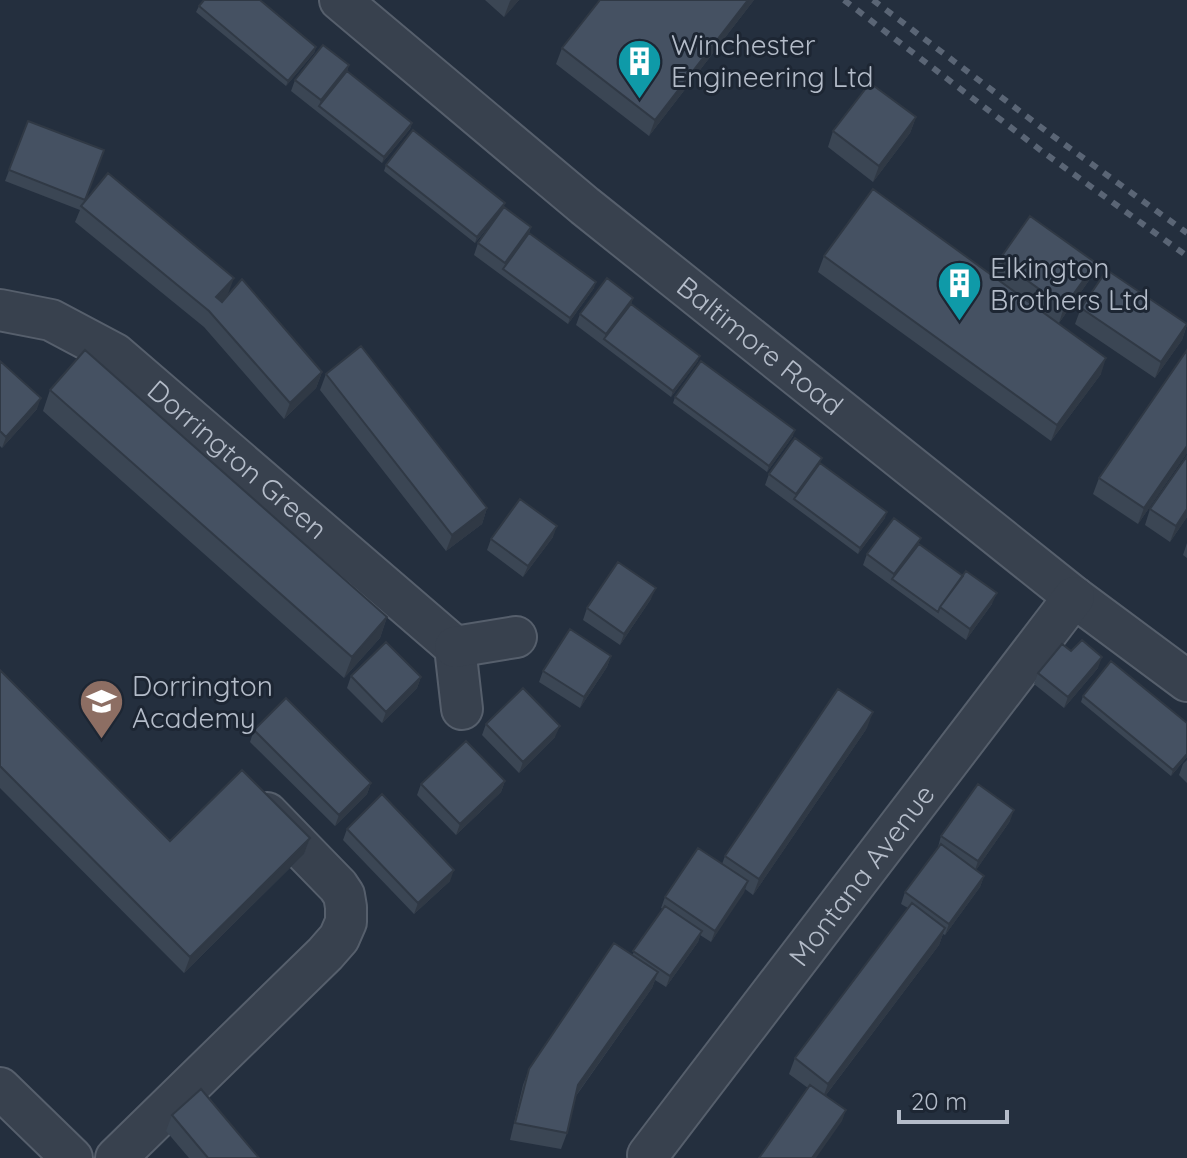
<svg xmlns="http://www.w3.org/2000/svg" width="1187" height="1158" viewBox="0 0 1187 1158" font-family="Quicksand,sans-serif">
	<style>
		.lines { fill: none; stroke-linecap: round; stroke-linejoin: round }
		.minor-casing { stroke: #565f6c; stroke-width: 44 }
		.minor { stroke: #38414e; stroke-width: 40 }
		.rail { stroke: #5a6575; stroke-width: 6; stroke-dasharray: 8 8; stroke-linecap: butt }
		.wall { fill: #3b4654 }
		.shaded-wall { fill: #303945 }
		.building { fill: #455162; stroke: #303945; stroke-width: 2 }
		.labels { text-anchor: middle; stroke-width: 6; stroke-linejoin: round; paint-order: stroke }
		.poi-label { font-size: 28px; fill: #b4bcc9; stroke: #1d2633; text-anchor: start }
		.street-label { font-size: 28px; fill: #b4bcc9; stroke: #1d2633 }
	</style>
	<rect width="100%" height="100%" fill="#242f3e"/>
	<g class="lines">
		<defs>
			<g id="minor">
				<path id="s1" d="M340 0 585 206 1074 597 1187 681"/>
				<path id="s2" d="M0 310 51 320 115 354 455 647 462 709"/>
				<path d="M455 647 516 637"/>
				<path d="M0 1088 72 1158"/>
				<path id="s3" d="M648 1155 1074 597"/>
				<path d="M116 1158 325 954 339 938 346 922V907L344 895 338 886 267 813"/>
			</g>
		</defs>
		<use href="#minor" class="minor-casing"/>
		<use href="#minor" class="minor"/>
		<path class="rail" d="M844 0 1043 152 1187 256
			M873 0 1046 131 1187 233"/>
	</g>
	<path class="wall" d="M485 0H519L504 17Z
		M754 0 649 136 556 64 562 48Z
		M199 6 316 47 314 53 286 86 196 12Z
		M349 65 347 71 412 123 410 129 382 163 291 91 295 80Z
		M916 117 910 133 873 182 828 147 833 131Z
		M28 121 104 150 84 202 228 294 221 302 322 372 316 388 284 419 204 327 75 222 80 210 5 181Z
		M386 165 503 209 475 243 384 171Z
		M531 227 529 233 594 288 568 324 474 255 478 243Z
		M824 256 993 275 999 260 1090 279 1059 323 1101 374 1051 441 818 272Z
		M633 298 631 304 698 361 671 397 576 325 580 314Z
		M1081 308 1187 325 1182 340 1155 378 1075 324Z
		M0 361 37 409 2 448 0 446Z
		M326 374 487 508 482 524 446 551 320 390Z
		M50 390 387 617 380 638 344 678 43 411Z
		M675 397 793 436 767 472 673 403Z
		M1187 453 1138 524 1093 494 1099 478Z
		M1187 456V517L1170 542 1145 525 1150 509Z
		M820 463 885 518 858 554 765 485 769 474Z
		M553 537 523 577 487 550 491 539Z
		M1187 543V558L1183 555Z
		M919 544 992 604 966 640 863 565 867 554Z
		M651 599 620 645 583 620 587 608Z
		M1071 651 1098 668 1064 708 1034 684 1038 673Z
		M611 656 607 667 580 708 539 682 543 671Z
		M0 670 170 841 310 838 304 854 184 973 0 788Z
		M351 676 421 677 417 688 382 723 347 688Z
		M1083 696 1187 723V757L1171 776 1081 702Z
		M486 724 555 737 519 773 482 735Z
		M867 728 753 895 745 889 711 942 700 935 698 942 666 987 655 980 652 988 576 1096 567 1133 561 1149 510 1140 523 1085 529 1069 632 955 663 909 661 908 665 897 722 864 725 856Z
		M254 730 371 783 367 794 335 826 250 742Z
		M1187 760V783L1179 775 1183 764Z
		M505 781 501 792 456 835 417 795 421 784Z
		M1010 821 976 870 984 876 980 887 945 935 943 934 939 945 826 1095 842 1121 808 1088 789 1074 795 1058 908 908 901 904 905 892 938 847 941 836Z
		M347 829 450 881 414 914 343 840Z
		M172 1115 259 1158H189L166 1131Z"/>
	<path class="shaded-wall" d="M511 0H519L504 17 510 1Z
		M748 0H754L649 136 655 120Z
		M316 47 314 53 286 86 288 81Z
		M349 65 345 77 319 106 321 100Z
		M916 117 910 133 873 182 879 166Z
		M412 123 410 129 382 163 384 157Z
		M505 203 503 209 475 243 477 237Z
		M1096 263 1090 279 1059 323 1064 307Z
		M234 278 228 294 210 314 216 297Z
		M596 282 594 288 568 324 570 318Z
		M633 298 629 310 604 339 606 334Z
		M1187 324 1182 340 1155 378 1161 362Z
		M700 356 698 361 671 397 673 391Z
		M1106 358 1101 374 1051 441 1057 425Z
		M322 372 316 388 284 419 290 403Z
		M41 398 37 409 2 448 6 437Z
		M795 430 793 436 767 472 769 466Z
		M1187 446V453L1138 524 1144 508Z
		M487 508 482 524 446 551 452 535Z
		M1187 509V517L1170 542 1176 526Z
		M887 512 885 518 858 554 860 548Z
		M557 526 553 537 523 577 528 566Z
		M921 538 916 549 892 579 890 585 894 574Z
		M656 588 651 599 620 645 624 634Z
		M997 593 992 604 966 640 970 629Z
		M387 617 380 638 344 678 352 657Z
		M611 656 607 667 580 708 584 697Z
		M1102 657 1098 668 1064 708 1068 697Z
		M421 677 417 688 382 723 386 712Z
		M873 712 867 728 753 895 759 879Z
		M560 726 555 737 519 773 523 762Z
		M1187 754V757L1171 776 1173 770Z
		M505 781 501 792 456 835 460 824Z
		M371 783 367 794 335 826 339 815Z
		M1014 810 1010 821 974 873 978 861Z
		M310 838 304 854 184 973 190 957Z
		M454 870 450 881 414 914 418 903Z
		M984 876 980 887 945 935 949 924Z
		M748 881 744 893 711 942 715 931Z
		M945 928 939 945 822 1100 828 1084Z
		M702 931 698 942 666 987 670 976Z
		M658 972 652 988 572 1101 578 1085Z
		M846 1110 842 1121 816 1158H812Z"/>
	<path class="building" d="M204 0H260L316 47 288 81 199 6Z
		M600 0H748L655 120 562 48Z
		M323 45 349 65 321 100 295 80Z
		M347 71 412 123 384 157 319 106Z
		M870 83 916 117 879 166 833 131Z
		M28 121 104 150 85 200 9 170Z
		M413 130 505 203 477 237 386 165Z
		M108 173 234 278 216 297 222 302 242 279 322 372 290 403 209 311 81 206Z
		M873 189 1106 358 1057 425 824 256Z
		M504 207 531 227 505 263 478 243Z
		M1030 216 1096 263 1064 307 999 260Z
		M529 233 596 282 570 318 503 269Z
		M1107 270 1187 324 1161 362 1081 308Z
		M607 278 633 298 606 334 580 314Z
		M631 304 700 356 673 391 604 339Z
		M361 346 487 508 452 535 326 374Z
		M85 350 387 617 352 657 50 390Z
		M1187 350V446L1144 508 1099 478Z
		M0 361 41 398 6 437 0 431Z
		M701 361 795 430 769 466 675 397Z
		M795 438 822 458 796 494 769 474Z
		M1187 456V509L1176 526 1150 509Z
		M820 463 887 512 860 548 794 499Z
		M520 499 557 526 528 566 491 539Z
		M894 518 921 538 894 574 867 554Z
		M919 544 963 576 940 607 938 612 892 579Z
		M618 562 656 588 624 634 587 608Z
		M966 571 997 593 970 629 940 607Z
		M570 629 611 656 584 697 543 671Z
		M1082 640 1102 657 1068 697 1038 673 1062 644 1071 651Z
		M386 642 421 677 386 712 351 676Z
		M1111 661 1187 723V754L1173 770 1083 696Z
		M0 670 170 841 242 770 310 838 190 957 0 766Z
		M523 688 560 726 523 762 486 724Z
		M838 689 873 712 759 879 725 856Z
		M286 698 371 783 339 815 254 730Z
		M466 741 505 781 460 824 421 784Z
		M978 784 1014 810 978 861 941 836Z
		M382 794 454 870 418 903 347 829Z
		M941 844 984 876 949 924 905 892Z
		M698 848 748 881 715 931 665 897Z
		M912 903 945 928 828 1084 795 1058Z
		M665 906 702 931 670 976 633 951Z
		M614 943 658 972 578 1085 567 1133 515 1123 529 1069Z
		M810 1085 846 1110 812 1158H759Z
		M201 1089 259 1158H208L172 1115Z"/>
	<defs>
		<symbol id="building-pin" viewBox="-11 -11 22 30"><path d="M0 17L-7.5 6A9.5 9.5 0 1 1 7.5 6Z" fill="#0f9aa8" stroke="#1d2633"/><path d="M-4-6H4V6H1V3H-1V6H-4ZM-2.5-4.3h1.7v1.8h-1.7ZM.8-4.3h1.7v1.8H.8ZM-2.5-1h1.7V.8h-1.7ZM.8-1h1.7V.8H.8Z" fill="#fff"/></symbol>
		<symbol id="school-pin" viewBox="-11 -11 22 30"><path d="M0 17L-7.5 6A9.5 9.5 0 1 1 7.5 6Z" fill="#8d6e63" stroke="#1d2633"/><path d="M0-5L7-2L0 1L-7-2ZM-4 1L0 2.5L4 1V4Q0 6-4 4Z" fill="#fff"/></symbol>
	</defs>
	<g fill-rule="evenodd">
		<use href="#building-pin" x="614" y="36" width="51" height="69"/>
		<use href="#building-pin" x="934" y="258" width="51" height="69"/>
		<use href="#school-pin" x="76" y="676" width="51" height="69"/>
	</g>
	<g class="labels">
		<g class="poi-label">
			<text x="671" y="55">Winchester<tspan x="671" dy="32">Engineering Ltd</tspan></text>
			<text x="990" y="278">Elkington<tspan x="990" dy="32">Brothers Ltd</tspan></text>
			<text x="132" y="696">Dorrington<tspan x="132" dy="32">Academy</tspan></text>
		</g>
		<g class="street-label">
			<text dy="10" stroke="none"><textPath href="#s1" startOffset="544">Baltimore Road</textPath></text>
			<text dy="10" stroke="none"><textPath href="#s2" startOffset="286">Dorrington Green</textPath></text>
			<text dy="10" stroke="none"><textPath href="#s3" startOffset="352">Montana Avenue</textPath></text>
		</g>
	</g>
	<path d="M899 1110v12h108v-12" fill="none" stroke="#b4bcc9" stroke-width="4"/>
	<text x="911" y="1110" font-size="24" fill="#b4bcc9" stroke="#1d2633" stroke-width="6" paint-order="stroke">20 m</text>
</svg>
